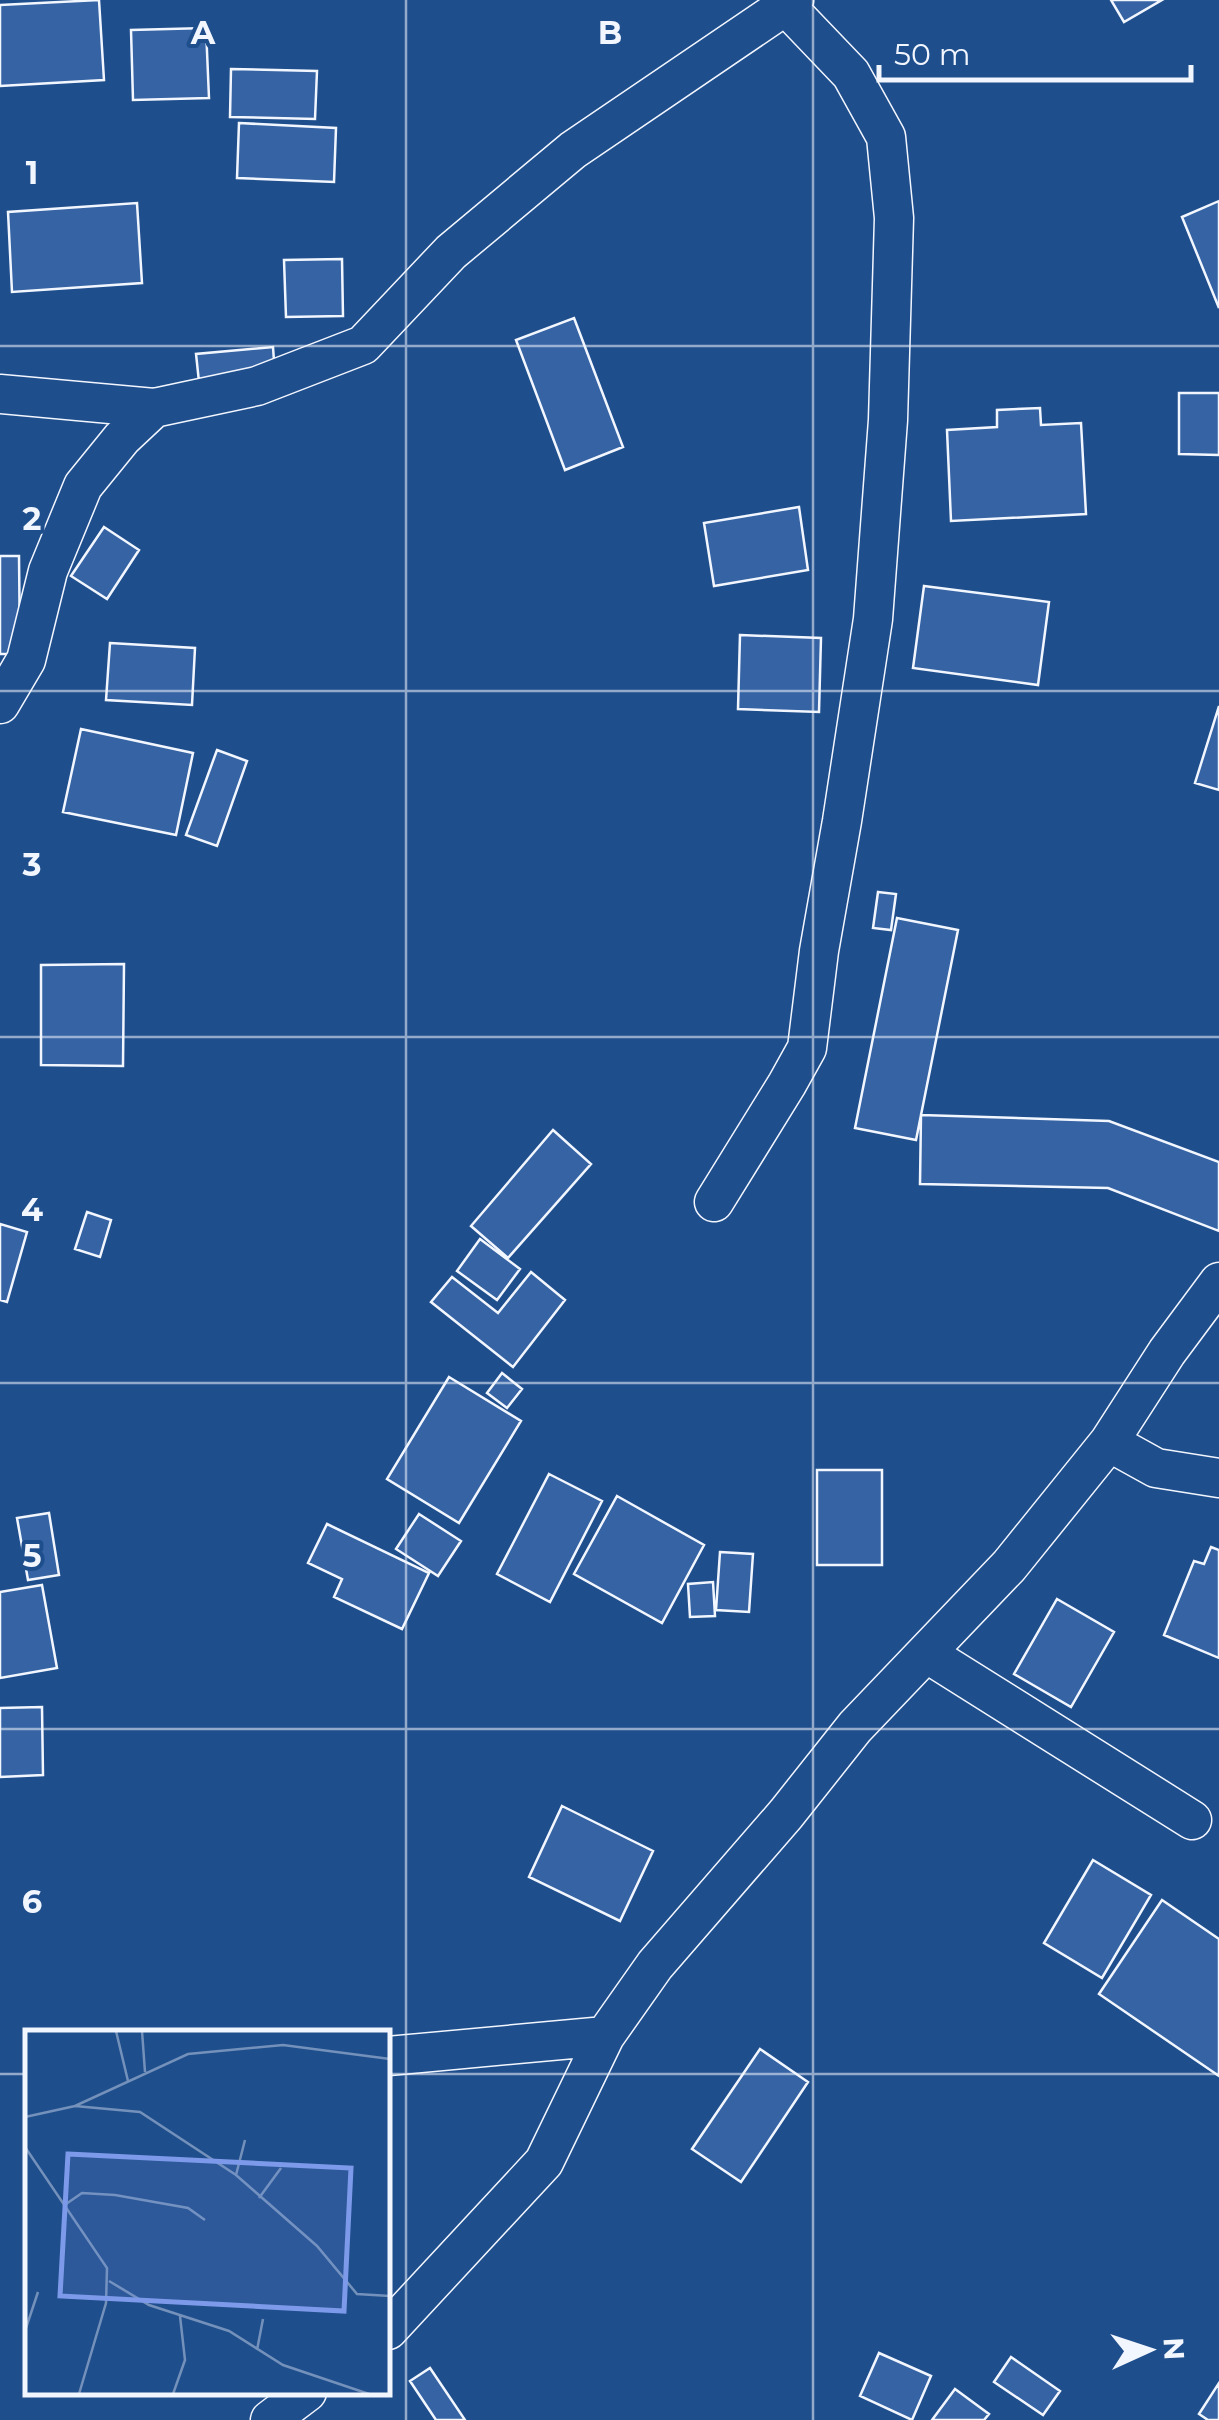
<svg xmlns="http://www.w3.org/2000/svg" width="1219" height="2420" viewBox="0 0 1219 2420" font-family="Montserrat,sans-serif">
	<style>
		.building { fill: #3563a3; stroke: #f2f6ff; stroke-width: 2.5 }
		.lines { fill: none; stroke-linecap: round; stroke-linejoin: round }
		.street-casing { stroke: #f2f6ff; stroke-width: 41 }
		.street { stroke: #1f4e8c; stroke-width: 38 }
		.grid { fill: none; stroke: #f2f6ff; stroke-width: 2.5; stroke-opacity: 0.55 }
		.inset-road { fill: none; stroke: #7391ba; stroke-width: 2.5 }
		.view { fill: #7d9aea; fill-opacity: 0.15; stroke: #7d9aea; stroke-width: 5 }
		.inset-edge { fill: none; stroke: #f2f6ff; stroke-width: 5 }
		.grid-label { font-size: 32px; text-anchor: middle; font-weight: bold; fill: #f2f6ff; stroke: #1f4e8c; stroke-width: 8; stroke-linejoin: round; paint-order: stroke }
	</style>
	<rect width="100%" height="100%" fill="#1f4e8c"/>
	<path class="building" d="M99 0 104 80 0 86V5Z
		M1111 0H1162L1124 22Z
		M206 28 209 98 133 100 131 30Z
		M231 69 317 71 315 119 230 117Z
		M239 123 336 128 334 182 237 178Z
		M1219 201V308L1182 217Z
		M137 203 142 283 12 292 8 212Z
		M342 259 343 316 286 317 284 260Z
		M574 318 623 447 565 470 516 340Z
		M273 347 275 375 199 382 196 354Z
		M1179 393H1219V455L1179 454Z
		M1040 408 1041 425 1081 423 1086 514 951 521 947 430 997 427V410Z
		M799 507 808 570 714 586 704 523Z
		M104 527 139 550 107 599 71 576Z
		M0 556H19L20 654H0Z
		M924 586 1049 602 1038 685 913 668Z
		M740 635 821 638 819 712 738 709Z
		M110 643 195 648 192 705 106 700Z
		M1219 706V790L1195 783Z
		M81 729 193 753 176 835 63 812Z
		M217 750 247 761 217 846 186 835Z
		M878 892 896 894 891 930 873 928Z
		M897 918 958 930 916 1140 855 1128Z
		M124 964 123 1066 41 1065V965Z
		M921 1115 1109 1121 1219 1162V1231L1108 1188 920 1184Z
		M553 1130 591 1164 508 1258 471 1226Z
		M87 1212 111 1220 100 1257 75 1249Z
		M0 1224 27 1232 7 1302 0 1300Z
		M480 1239 520 1269 497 1300 457 1271Z
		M531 1272 565 1300 513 1367 431 1302 452 1277 498 1313Z
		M502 1373 522 1389 507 1408 487 1393Z
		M449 1377 521 1421 459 1523 387 1479Z
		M817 1470H882V1565H817Z
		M549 1474 602 1501 550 1602 497 1574Z
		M617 1496 704 1545 662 1623 574 1574Z
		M49 1513 59 1575 28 1580 17 1518Z
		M419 1514 461 1541 438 1576 396 1549Z
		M327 1524 429 1573 402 1629 334 1597 342 1579 308 1563Z
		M1211 1547 1219 1550V1658L1164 1635 1194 1561 1204 1564Z
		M720 1552 753 1554 749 1612 716 1610Z
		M713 1582 715 1616 690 1617 688 1584Z
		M42 1585 57 1668 0 1678V1592Z
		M1057 1599 1114 1632 1071 1707 1014 1674Z
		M42 1707 43 1775 0 1777V1708Z
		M562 1806 653 1851 620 1921 529 1877Z
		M1093 1860 1151 1895 1102 1978 1044 1943Z
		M1162 1900 1219 1939V2076L1099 1994Z
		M760 2049 808 2082 741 2182 692 2149Z
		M879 2353 931 2376 912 2420 860 2396Z
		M1011 2357 1060 2391 1043 2415 994 2382Z
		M430 2368 465 2420H436L410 2381Z
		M1219 2383V2420H1208L1199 2414Z
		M955 2389 989 2414 984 2420H932Z"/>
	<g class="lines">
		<defs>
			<path id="street" d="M0 394 154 408 257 386 363 345 451 252 573 150 794 0
				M0 704 26 660 48 571 83 486 122 438 154 408
				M714 1202 787 1084 807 1048 819 951 842 821 873 619 888 420 894 218 886 137 851 74 786 6
				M1109 1442 1156 1468 1219 1478
				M926 1653 1192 1820
				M388 2056 605 2036
				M388 2330 544 2162 605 2036 655 1965 786 1814 855 1727 1009 1566 1109 1442 1167 1352 1219 1282
				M270 2420 307 2392"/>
		</defs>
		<use href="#street" class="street-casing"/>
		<use href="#street" class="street"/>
	</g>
	<path class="grid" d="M406 0V2420M813 0V2420M0 346H1219M0 691H1219M0 1037H1219M0 1383H1219M0 1729H1219M0 2074H28M388 2074H1219"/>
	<g transform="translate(25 2030)">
		<rect width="365" height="365" fill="#1f4e8c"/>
		<path class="inset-road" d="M91 1 103 51M117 1 120 42M50 76 115 82 211 145 292 216 332 264 365 266M0 87 50 76 163 24 258 15 365 29M0 117 82 238 81 273 54 364M211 145 220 110M234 168 256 138M41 174 57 163 90 165 163 178 180 190M84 251 124 275 204 301 258 335 344 364M0 301 13 262M232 320 238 289M148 364 160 330 155 286"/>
		<path class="view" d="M43 124 326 138 319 281 35 266Z"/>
		<rect width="365" height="365" class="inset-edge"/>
	</g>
	<g class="grid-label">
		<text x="203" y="44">A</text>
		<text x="610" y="44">B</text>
		<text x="32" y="184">1</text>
		<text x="32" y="530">2</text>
		<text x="32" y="876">3</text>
		<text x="32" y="1221">4</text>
		<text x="32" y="1567">5</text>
		<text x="32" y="1913">6</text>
	</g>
	<g transform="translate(1149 2350) rotate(87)" stroke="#1f4e8c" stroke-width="8" paint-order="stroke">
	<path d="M0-8L18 38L0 25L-18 38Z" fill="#f2f6ff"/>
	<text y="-15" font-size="28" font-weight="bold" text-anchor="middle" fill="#f2f6ff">N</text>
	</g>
	<path d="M879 65v15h312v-15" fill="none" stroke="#f2f6ff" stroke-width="5"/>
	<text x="894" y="65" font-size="30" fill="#f2f6ff" stroke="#1f4e8c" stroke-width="8" paint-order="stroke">50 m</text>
</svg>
